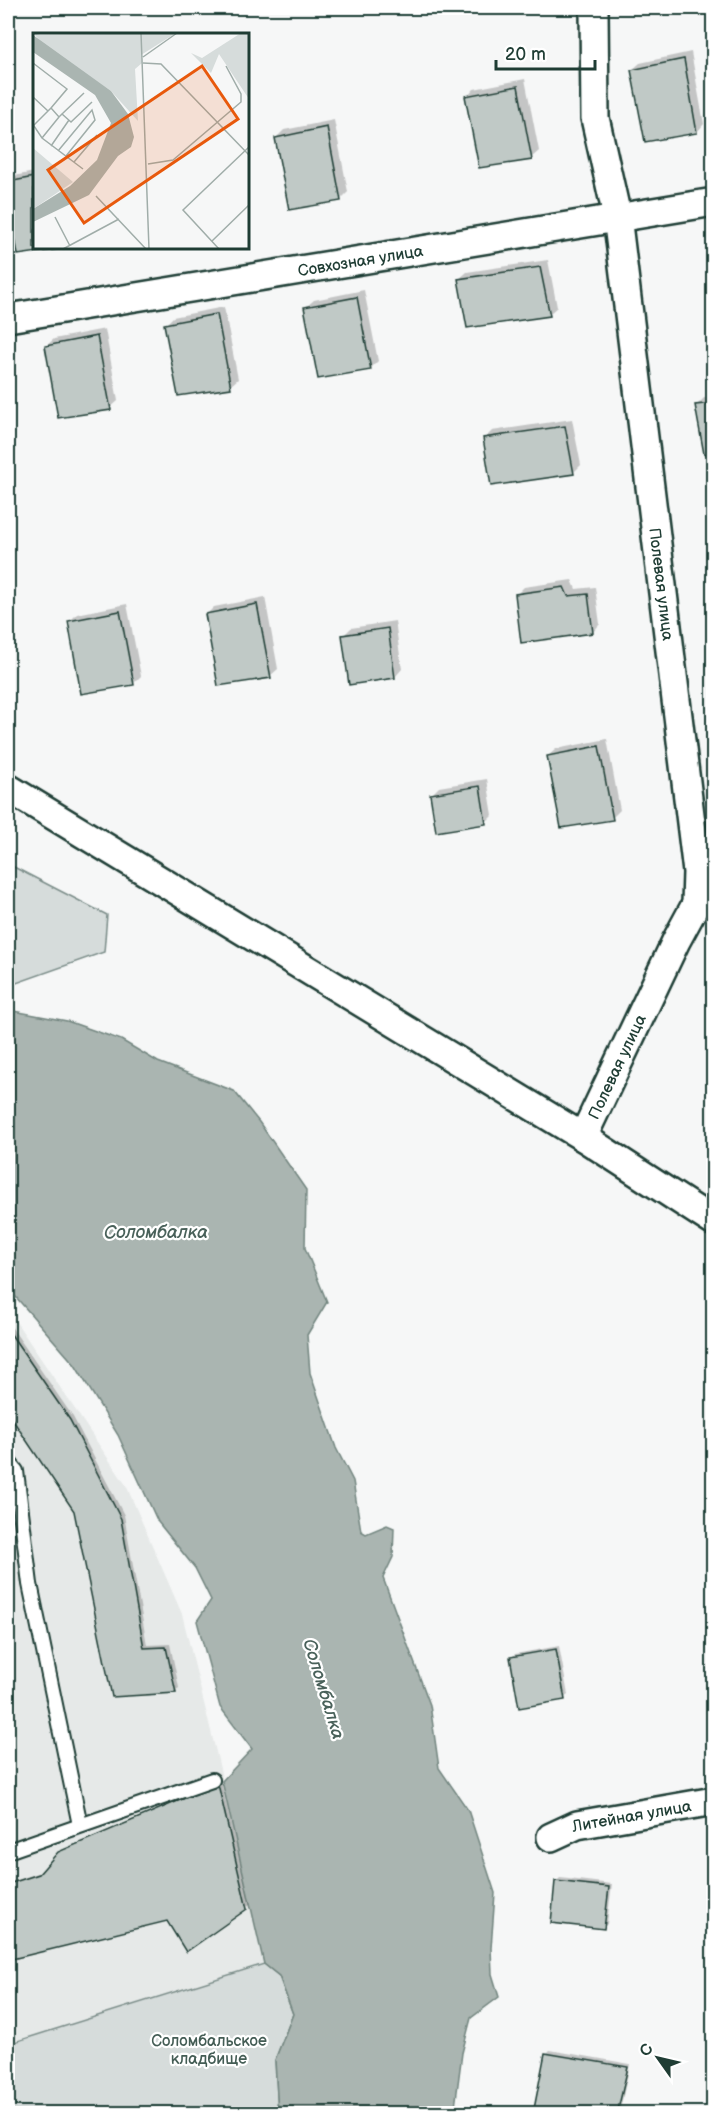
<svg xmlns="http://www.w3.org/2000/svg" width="721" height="2121" viewBox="0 0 721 2121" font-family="'Balsamiq Sans',sans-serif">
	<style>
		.built { fill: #e6e9e8 }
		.green { fill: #d6dcdb; stroke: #7a8c88; stroke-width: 1.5 }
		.water { fill: #aab5b1; stroke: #72857f; stroke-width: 1.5 }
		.shadow { fill: #0003 }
		.building { fill: #c0c9c6; stroke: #1f3d34; stroke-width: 1.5 }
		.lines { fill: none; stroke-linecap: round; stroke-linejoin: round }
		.service-casing { stroke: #1f3d34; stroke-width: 18 }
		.minor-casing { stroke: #1f3d34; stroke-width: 32 }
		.service { stroke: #fff; stroke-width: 14 }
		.minor { stroke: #fff; stroke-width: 27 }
		.labels { text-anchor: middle; stroke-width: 4.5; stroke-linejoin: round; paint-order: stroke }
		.street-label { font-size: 16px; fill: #1f3d34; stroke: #fff }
		.park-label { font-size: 16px; fill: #445d55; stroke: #fff }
		.water-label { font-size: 18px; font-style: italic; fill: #49615a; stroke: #fff }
		.inset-road { fill: none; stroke: #a0ada9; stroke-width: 1.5 }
		.view { fill: #e8590c; fill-opacity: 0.15; stroke: #e8590c; stroke-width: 3 }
		.inset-edge { fill: none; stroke: #1f3d34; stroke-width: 3 }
	</style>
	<rect width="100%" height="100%" fill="#f6f7f7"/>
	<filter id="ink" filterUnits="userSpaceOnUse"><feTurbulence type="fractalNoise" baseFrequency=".0167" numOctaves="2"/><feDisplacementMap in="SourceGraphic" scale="12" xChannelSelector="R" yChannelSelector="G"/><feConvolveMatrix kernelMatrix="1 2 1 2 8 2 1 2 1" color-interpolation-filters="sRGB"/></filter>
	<g filter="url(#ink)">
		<path class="built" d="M8 1310 126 1485 182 1614 218 1760 264 1964 8 2044Z"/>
		<path class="green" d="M8 864 107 915 104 952 8 986Z
			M264 1964 279 1976 293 2014 275 2060 278 2113 8 2114V2044Z"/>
		<path class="water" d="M8 1010 67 1021 121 1040 158 1062 234 1091 259 1122 306 1190 305 1248 327 1302 307 1335 310 1373 336 1448 353 1481 361 1531 366 1534 387 1525 394 1528 393 1557 383 1578 430 1705 439 1768 468 1810 495 1893 491 1948 492 1974 499 1997 471 2018 462 2053 455 2107 451 2113H278L275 2060 293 2014 279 1976 264 1964 222 1781 252 1749 220 1707 197 1621 211 1600 195 1568 158 1522 118 1435 75 1365 8 1288Z"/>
		<path class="shadow" d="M691 52 704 124 697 132 632 70 640 63Z
			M525 79 539 151 531 158 467 97 474 89Z
			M334 120 348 192 340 200 276 138 284 130Z
			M34 172V248H56L19 253 8 182 14 176Z
			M548 260 557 307 549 314 459 279 467 272Z
			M364 290 378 361 370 369 306 307 314 300Z
			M224 307 238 379 230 386 166 324 173 317Z
			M105 329 118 401 110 408 46 346 54 339Z
			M714 397V451L696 406 704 398Z
			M572 419 581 465 573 473 484 439 492 431Z
			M572 580 576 589 595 587 600 624 593 632 516 595 524 587Z
			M265 597 278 669 270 676 206 615 214 607Z
			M127 604 141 676 133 684 69 622 77 614Z
			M395 621 402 669 395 677 343 636 351 628Z
			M607 739 620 810 612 818 548 756 556 749Z
			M487 779 493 815 485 823 431 795 439 787Z
			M8 1322 73 1417 124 1515 147 1645 170 1644 179 1688 175 1691 113 1695 76 1511 8 1409Z
			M559 1646 568 1695 564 1698 512 1657 515 1654Z
			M221 1782 250 1904 246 1907 168 1920 8 1959V1883L44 1871 64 1849Z
			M560 1878 612 1884 607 1924 604 1927 556 1882Z
			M550 2050 630 2064 619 2114H574L546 2054Z"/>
		<path class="building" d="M684 59 697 133 645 142 631 70Z
			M518 86 532 160 479 168 465 96Z
			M327 127 341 201 289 210 275 138Z
			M34 177V248H66L18 255 8 197V182Z
			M540 267 550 316 467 328 458 279Z
			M357 297 371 370 318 379 304 307Z
			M217 314 231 388 178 396 164 324Z
			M97 336 111 410 58 418 45 346Z
			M714 403V452L704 454 695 405Z
			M565 426 574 474 491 486 483 438Z
			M564 587 568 596 588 594 593 633 521 643 515 594Z
			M257 604 271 678 218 686 205 614Z
			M120 611 134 685 81 694 68 621Z
			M388 628 395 678 349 685 342 635Z
			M599 746 613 820 561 828 547 756Z
			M480 786 486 824 436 832 430 794Z
			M8 1330 70 1420 121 1519 144 1648 166 1647 176 1693 112 1697 74 1511 8 1413Z
			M556 1649 565 1700 519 1708 510 1657Z
			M218 1784 247 1909 186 1952 167 1921 8 1960V1884L39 1874 58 1852Z
			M555 1881 609 1887 604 1929 551 1923Z
			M545 2053 628 2067 617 2114H564L534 2109Z"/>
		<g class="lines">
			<defs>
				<path id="service" d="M8 1461 16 1471 30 1584 80 1825
					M8 1851 212 1780"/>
				<g id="minor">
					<path id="s1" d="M8 318 714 202"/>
					<path d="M8 788 583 1137 714 1222"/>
					<path id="s2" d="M583 1137 676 941 696 904 697 872 617 216 595 118 594 8"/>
					<path id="s3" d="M551 1837 577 1825 714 1801"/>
				</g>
			</defs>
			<use href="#service" class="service-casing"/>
			<use href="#minor" class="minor-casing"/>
			<use href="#service" class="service"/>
			<use href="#minor" class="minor"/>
		</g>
	</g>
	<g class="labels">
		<g class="street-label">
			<text dy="6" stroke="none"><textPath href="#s1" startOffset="357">Совхозная улица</textPath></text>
			<text transform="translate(662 584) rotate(83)" y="6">Полевая улица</text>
			<text dy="6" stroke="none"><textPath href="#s2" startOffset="78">Полевая улица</textPath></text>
			<text dy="6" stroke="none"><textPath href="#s3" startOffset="84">Литейная улица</textPath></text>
		</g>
		<g class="park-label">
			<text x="209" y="2046">Соломбальское<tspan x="209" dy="18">кладбище</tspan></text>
		</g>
		<g class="water-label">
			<text x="156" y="1238">Соломбалка</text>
			<text transform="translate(324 1689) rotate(73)" y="6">Соломбалка</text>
		</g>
	</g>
	<g transform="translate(33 33)">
		<rect width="216" height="216" fill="#f6f7f7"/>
		<path d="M0 0 7 2 143 0 108 22 109 30 102 36 105 88 78 58 11 12ZM208 0H216V66L186 21 178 40 158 20 169 25ZM0 115 40 149 0 176Z" fill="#d6dcdb"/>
		<path d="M0 2 78 58 95 81 101 104 98 114 85 123 56 162 0 189V176L37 153 64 127 78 90 62 62 0 19Z" fill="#aab5b1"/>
		<path class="inset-road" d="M108 0 116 216M110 24 144 0M0 30 34 56 18 75 26 84 29 81 38 89 59 69M110 30 128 31 216 122M0 64 15 78M29 81 51 60M0 93 18 75M1 93 9 105 50 136M9 105 26 84M18 113 36 87M25 118 59 77 62 87 33 123M41 129 64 102M115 131 140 127 208 69V61L193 33M63 163 113 216M22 184 37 213M179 208 216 172M30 216 86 186M186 216 150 177 216 114"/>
		<path class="view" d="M169 33 205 86 51 190 15 137Z"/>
		<rect width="216" height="216" class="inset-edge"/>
	</g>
	<rect width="721" height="2121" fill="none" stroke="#fff" stroke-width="30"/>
	<rect x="15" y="15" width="691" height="2091" fill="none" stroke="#1f3d34" stroke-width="2" filter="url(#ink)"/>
	<g transform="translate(658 2058) rotate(304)" stroke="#ffffff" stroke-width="4.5" paint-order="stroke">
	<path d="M0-4.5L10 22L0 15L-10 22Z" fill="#1f3d34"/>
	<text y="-9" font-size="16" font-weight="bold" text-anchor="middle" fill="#1f3d34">С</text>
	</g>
	<path d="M496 60v9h99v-9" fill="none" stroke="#1f3d34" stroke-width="3"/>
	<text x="505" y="60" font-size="18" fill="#1f3d34" stroke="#ffffff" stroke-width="4.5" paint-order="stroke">20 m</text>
</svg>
